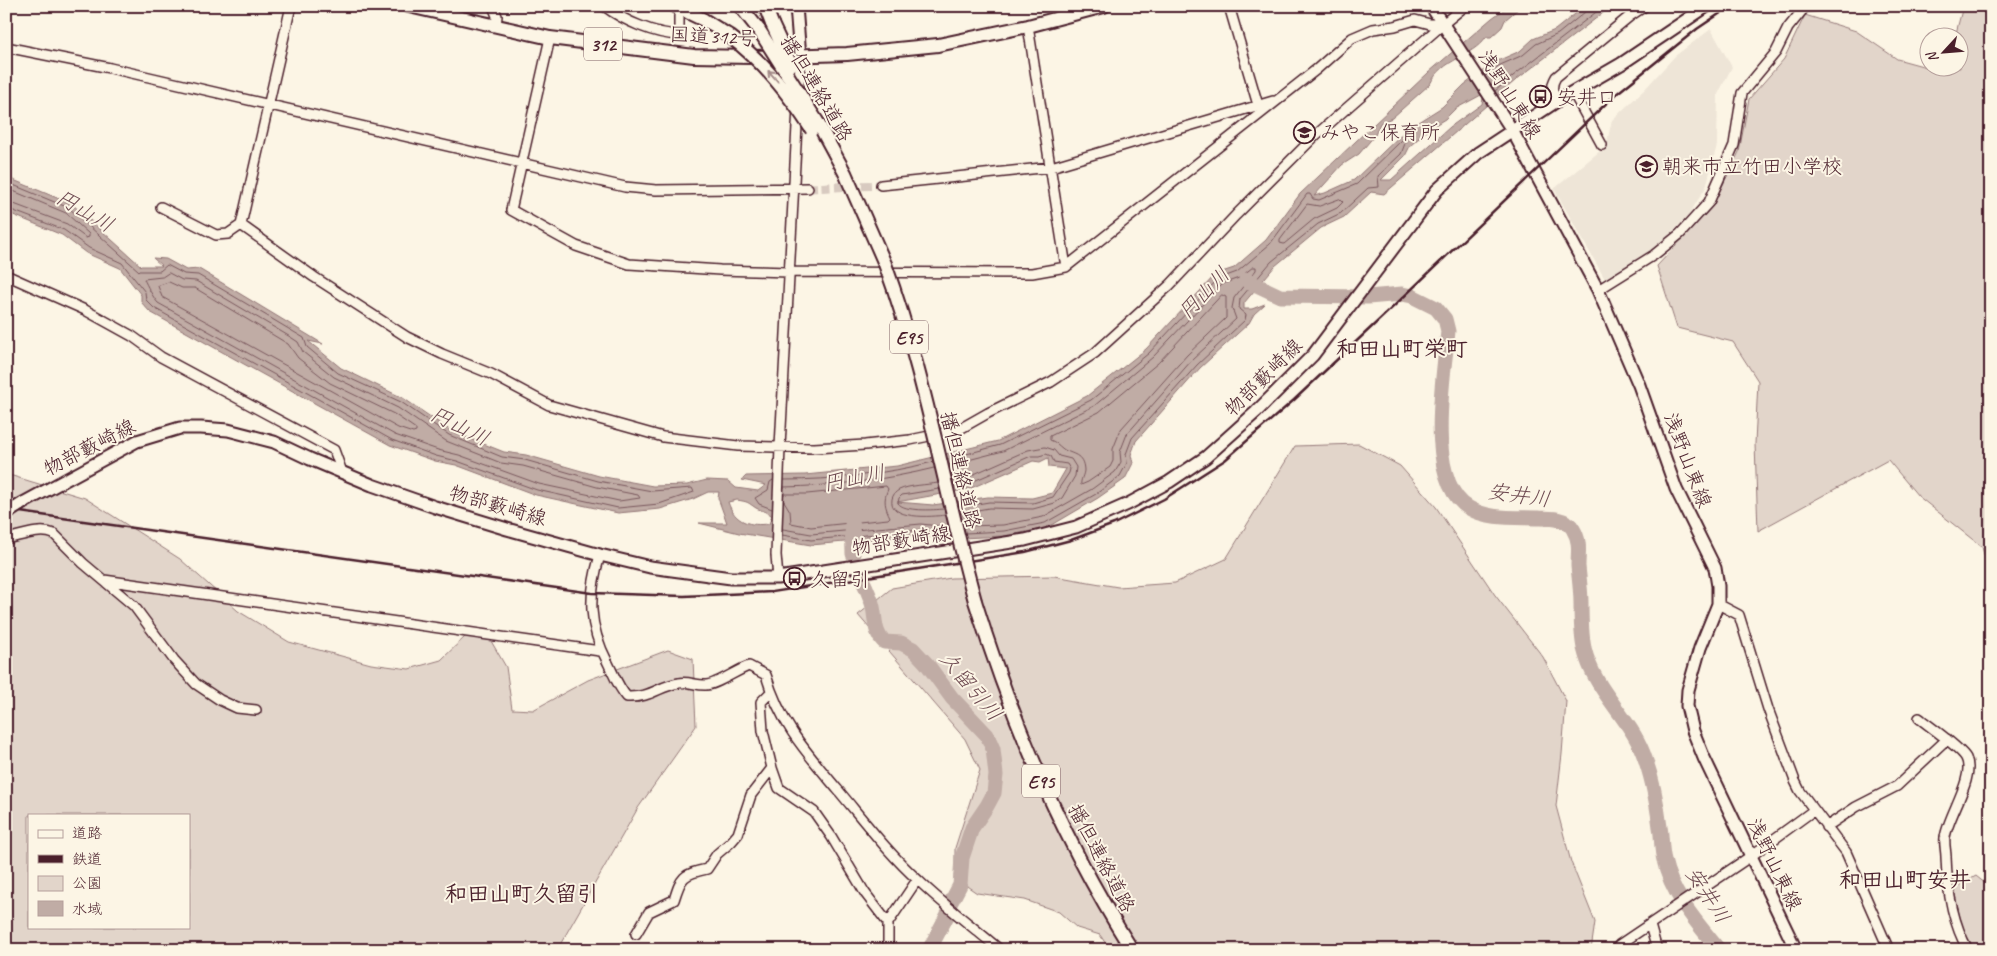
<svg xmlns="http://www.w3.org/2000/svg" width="1997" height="956" viewBox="0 0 1997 956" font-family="Caveat,'Klee One',sans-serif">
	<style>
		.built { fill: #eee5d7 }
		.green { fill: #e2d5ca; stroke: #967a7a; fill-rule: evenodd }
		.water { fill: #c0aca5; stroke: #917474; fill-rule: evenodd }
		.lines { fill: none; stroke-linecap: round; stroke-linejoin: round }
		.shore { stroke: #79575c; stroke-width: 1 }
		.river { stroke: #c0aca5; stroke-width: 15 }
		.minor-tunnel { stroke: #d8cac0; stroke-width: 9; stroke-dasharray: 9 4.5; stroke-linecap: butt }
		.minor-casing { stroke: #4a1f2b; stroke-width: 12 }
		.major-casing { stroke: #4a1f2b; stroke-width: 15 }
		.highway-casing { stroke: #4a1f2b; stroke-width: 16 }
		.minor { stroke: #fcf5e5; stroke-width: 9 }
		.major { stroke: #fcf5e5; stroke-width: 11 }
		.highway { stroke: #fcf5e5; stroke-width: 12 }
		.rail { stroke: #4a1f2b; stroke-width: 2.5 }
		.major-bridge-casing { stroke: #4a1f2b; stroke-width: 15; stroke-linecap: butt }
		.highway-bridge-casing { stroke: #4a1f2b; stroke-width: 16; stroke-linecap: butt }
		.major-bridge { stroke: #fcf5e5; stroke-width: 11 }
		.highway-bridge { stroke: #fcf5e5; stroke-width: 12 }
		.oneway { stroke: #a38a88 }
		.labels { text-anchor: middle; stroke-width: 4; stroke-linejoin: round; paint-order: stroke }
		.shield { fill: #fcf5e5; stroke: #7f5f63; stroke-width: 1 }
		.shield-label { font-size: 19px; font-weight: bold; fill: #4a1f2b }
		.street-label { font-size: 20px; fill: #4a1f2b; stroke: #fcf5e5 }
		.poi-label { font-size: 20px; fill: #4a1f2b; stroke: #fcf5e5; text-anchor: start }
		.water-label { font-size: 21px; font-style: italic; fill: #6d4950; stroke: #fcf5e5 }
		.quarter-label { font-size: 22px; font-weight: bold; fill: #4a1f2b; stroke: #fcf5e5 }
	</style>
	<rect width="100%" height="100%" fill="#fcf5e5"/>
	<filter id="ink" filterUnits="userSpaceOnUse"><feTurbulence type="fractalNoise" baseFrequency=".02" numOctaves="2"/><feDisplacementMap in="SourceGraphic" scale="10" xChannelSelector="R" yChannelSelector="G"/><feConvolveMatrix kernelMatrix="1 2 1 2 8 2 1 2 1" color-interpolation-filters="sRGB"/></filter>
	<g filter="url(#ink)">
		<path class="built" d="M1711 29 1732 67 1718 94 1717 145 1706 187 1688 216 1658 247 1605 279 1554 189 1606 146 1612 120 1644 90 1675 56Z"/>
		<path class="green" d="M1963 6H1991V599L1987 565 1982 547 1918 496 1888 460 1758 531 1755 444 1758 381 1733 342 1677 328 1657 266 1712 207 1739 152 1749 99 1784 59 1805 15 1856 31 1897 59 1930 68H1960V38L1955 37Z
			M1359 444 1400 466 1436 507 1495 595 1543 657 1566 701 1562 754 1556 806 1571 862 1595 922 1591 950H1110L1100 935 1077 928 1059 912 1025 900 977 893 955 878V848L980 770 965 739 858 615 892 588 951 578 1054 576 1118 587 1175 583 1226 559 1295 446Z
			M6 474 85 498 180 559 238 611 289 642 371 664 409 669 441 660 467 635 491 641 506 667 512 709 533 710 588 680 668 650 693 659 696 726 638 808 557 950H6ZM29 815H189V927H29Z
			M1976 876 1991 888V950H1975C1961 930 1958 911 1954 888Z"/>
		<path class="water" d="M1509 6H1532L1530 9 1519 8 1505 20 1502 27 1491 37H1486C1471 58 1443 58 1430 84L1392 118 1380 123 1375 135 1359 154 1342 165 1314 196 1325 193 1354 180 1407 129 1442 107 1464 85 1495 62 1520 51 1533 39 1555 30 1585 6H1612L1516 80 1384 194 1371 192 1344 217 1321 228 1275 266 1244 303V309H1252L1265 304 1254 314 1249 323 1200 368 1136 441 1131 455 1133 463 1125 479 1098 498 1047 528 1004 536 940 539 922 535 811 545 739 533 699 523H727L718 498 719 492H708L693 499 660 509 618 513 536 495 456 465 435 461 390 445 150 312 141 302V295L120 268 86 253 62 235 6 212V177L72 204 141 266H162L153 258 166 259 186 270 199 269 323 344 308 341 341 368 403 398 451 431 504 452 526 455 599 476 653 486 687 485 707 480 728 481 736 488 758 491 766 485 742 480 746 476 805 475 897 466 998 441 1087 396 1146 349 1216 274 1234 268 1266 240 1300 194 1428 73 1492 18ZM1481 95 1483 98 1482 104 1450 127 1391 180H1381L1405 156 1410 146 1430 128 1445 119 1455 109ZM1048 458 1049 467 1066 469 1052 493 1032 498 988 497 933 505 897 502 969 489 1033 461 1040 462ZM737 500C749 502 747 502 756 508 762 511 767 511 772 516L769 524C750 526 735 523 728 502Z"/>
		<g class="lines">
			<path class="shore" d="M1485 76 1498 66 1523 55 1536 44 1558 34 1585 12 1587 6
				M1495 91 1513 76 1604 6
				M6 182 69 208 139 271H160L167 265 184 274 198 275 304 338 307 347 338 373 401 402 449 435 502 457 525 460 598 481 652 491 692 488 694 492 659 504 618 508 537 490 457 461 436 456 392 440 154 308 146 300 145 292 122 263 89 248 64 230 6 208
				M6 188 66 213 89 234V237L86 238 67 224 6 201
				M1340 199 1343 202 1337 208 1314 219 1284 244 1280 243V240L1307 204 1319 206Z
				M169 273 182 280 196 281 292 338 298 342 303 352 334 377 398 408 446 441 501 463 523 466 597 487 638 495 640 498 619 501 539 484 459 455 438 450 395 435 158 303C154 299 146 284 144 279L162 277Z
				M169 282 182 288H195L288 344 298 358 330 383 394 414 416 429V432L413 433 398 428 162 297 158 286Z
				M1222 295 1226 297V318L1187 355 1121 429 1113 449V461L1110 467 1088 482 1081 485C1080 480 1084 475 1084 470 1083 453 1072 455 1063 449 1058 445 1056 442 1050 440V436L1099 412 1158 363Z
				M948 459 1000 445 1091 400 1149 353 1218 279 1237 272 1270 244 1307 194H1310L1313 199 1319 200 1357 184 1402 140 1406 141 1401 154 1378 176 1379 187 1368 188 1341 213 1318 224 1271 262 1240 299 1239 309 1246 315 1245 320 1197 365 1132 438 1126 454 1127 463 1120 476 1096 494 1045 523 1004 531 965 533
				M949 465 1003 451 1094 406 1153 357 1222 284 1239 278 1253 267H1256V270L1234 298 1232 308 1236 319 1192 360 1127 434 1120 452 1121 462 1115 472 1092 489 1043 517 1003 525 964 526
				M784 480C834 480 885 474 933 462
				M953 480 965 478 1028 450 1045 447 1054 450 1059 456 1071 459 1076 467 1075 476 1062 498 1055 503 1033 509 989 508 960 513
				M938 483C926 485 910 485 899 490 895 492 893 495 892 499 888 520 933 517 945 515
				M954 486 967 484 1031 456H1039L1046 454 1051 456 1054 462 1067 464 1070 469 1069 473 1053 497 1033 503 989 502 959 507
				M784 487C834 486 886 480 934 468
				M939 489 902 495 899 498 898 503C904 512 934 510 944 509
				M784 501 790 511 791 523 811 527 888 519 890 517C885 507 883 500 888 489L886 486 807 494H784
				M772 509 759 504 755 498 768 490 770 482 773 480
				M783 529 811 534 921 524 948 527
				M782 535 811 540 921 530 940 534 950 533"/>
			<path class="river" d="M1246 280 1280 296 1368 297 1402 294 1412 296 1436 308 1445 319 1448 331C1444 375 1424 481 1469 508 1489 520 1516 517 1539 518 1550 518 1567 518 1573 529 1581 542 1578 552 1578 566 1579 578 1581 591 1581 603 1581 619 1581 633 1584 648 1594 691 1628 715 1643 753 1652 776 1657 803 1660 827 1662 837 1661 849 1664 860 1671 894 1698 924 1719 950
				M852 521 853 554
				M861 576C865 586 871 597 873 607 876 621 874 632 884 642L901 643 913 649 927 664 952 698 987 735 993 749 996 775 994 793 987 806 972 828 962 858 960 885 951 902
				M929 950 948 914"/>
			<path class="minor-tunnel" d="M808 188 881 185"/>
			<defs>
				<path id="minor" d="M493 6 497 16 496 26
					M604 6C624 21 654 34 679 35V16
					M1229 6 1258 105
					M1028 26 1066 267
					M550 38 511 210 576 246 629 264 720 270 788 272 1032 273 1066 267 1317 69 1352 38 1373 29 1395 26 1415 20 1430 24H1443
					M6 47 110 68 625 187 656 190 808 188
					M799 91 800 57
					M1573 92 1602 145
					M1557 101C1553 92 1550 87 1556 77L1630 16 1645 6
					M881 185 1051 167 1273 101
					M161 207 216 235 228 234 241 225 291 6
					M241 225 314 277 407 337 442 354 491 374 549 405 663 437 738 446 814 448 865 445 910 440 958 430 988 413 1051 382 1095 353 1170 285 1236 215 1316 135 1443 24 1465 6
					M6 275 85 310 132 336 161 357 334 450 342 472
					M1598 290 1654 255 1680 234 1709 202 1734 145 1742 93 1776 52 1788 28 1805 7 1817 6
					M6 539C21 536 40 528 54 534L83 563 134 606 174 660 196 684 220 700 237 708 256 710
					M600 555C588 596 588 625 608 663 614 675 618 687 627 697 651 698 659 686 679 683 688 681 698 686 706 685 716 685 737 670 749 666L766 675C780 724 807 753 838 790 864 821 889 854 919 881 944 905 973 927 1000 950
					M778 578 776 555 780 447 798 107
					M104 580 600 651
					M1718 604 1739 615 1768 709 1795 781 1800 791 1846 852 1889 950
					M771 692 761 702 763 731 772 768 779 788 814 812 831 836 865 893 888 923V950
					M1919 718C1929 726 1961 748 1966 758 1976 777 1947 817 1945 838 1944 844 1946 851 1946 857 1947 889 1952 922 1968 950
					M1826 827 1856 807 1897 786 1947 739
					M888 923 917 880
					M1650 925 1657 950
					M636 934 649 912 674 900C681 877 683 874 707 869L717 854 731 842 738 834 751 795 772 768
					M1619 945 1751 856 1814 810"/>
				<path id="major" d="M796 6 800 57
					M1431 6 1512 130 1598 290 1639 385 1676 489 1715 568 1718 586V604L1700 648 1688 690 1687 706 1693 731 1704 758 1796 950
					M23 503 137 441 180 428H201L228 430 274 442 310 459 372 485 435 507 507 529 600 555 650 567 731 578H778L1025 540 1076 527 1128 504 1169 482 1206 457 1256 412 1313 355 1437 190 1478 153 1557 101 1621 64 1707 6"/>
				<path id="highway" d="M409 6 550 38 694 56 752 57 847 54 938 45 1028 26 1104 6
					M675 6 704 20 728 35
					M740 6 759 30
					M765 6 772 24
					M818 123 845 173 885 264
					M975 601C1013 724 1063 841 1132 950"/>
			</defs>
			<use href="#minor" class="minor-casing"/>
			<use href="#major" class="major-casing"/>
			<use href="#highway" class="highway-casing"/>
			<use href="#minor" class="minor"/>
			<use href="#major" class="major"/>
			<use href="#highway" class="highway"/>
			<path class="rail" d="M6 510 592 593 684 596 772 592 1025 552 1071 540 1114 524 1164 499 1225 460 1294 400 1393 307 1615 95 1697 29 1731 6"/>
			<defs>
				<path id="major-bridge" d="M6 514 23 503"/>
				<path id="highway-bridge" d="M772 24 791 65
					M759 30 818 123
					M728 35C763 61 788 93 812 130
					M885 264C925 373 944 489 975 601"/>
			</defs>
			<use href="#major-bridge" class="major-bridge-casing"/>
			<use href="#highway-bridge" class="highway-bridge-casing"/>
			<use href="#major-bridge" class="major-bridge"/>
			<use href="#highway-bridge" class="highway-bridge"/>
		</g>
		<defs><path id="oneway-shaft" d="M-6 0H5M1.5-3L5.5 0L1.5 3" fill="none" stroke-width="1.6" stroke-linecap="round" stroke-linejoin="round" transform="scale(1.25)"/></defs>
		<use class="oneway" href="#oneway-shaft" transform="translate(773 76) rotate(-132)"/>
	</g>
	<defs>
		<symbol id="bus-ring" viewBox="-11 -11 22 22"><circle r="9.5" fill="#fcf5e5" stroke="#4a1f2b" stroke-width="1.5"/><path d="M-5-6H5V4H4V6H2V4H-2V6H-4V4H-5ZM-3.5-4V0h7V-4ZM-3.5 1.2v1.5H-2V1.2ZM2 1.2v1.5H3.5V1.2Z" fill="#4a1f2b"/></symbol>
		<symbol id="school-ring" viewBox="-11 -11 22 22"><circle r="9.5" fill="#fcf5e5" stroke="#4a1f2b" stroke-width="1.5"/><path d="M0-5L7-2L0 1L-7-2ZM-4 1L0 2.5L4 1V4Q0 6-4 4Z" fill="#4a1f2b"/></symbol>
	</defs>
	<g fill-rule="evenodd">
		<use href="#bus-ring" x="1528" y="84" width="25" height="25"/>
		<use href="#school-ring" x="1292" y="120" width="25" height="25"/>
		<use href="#school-ring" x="1634" y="154" width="25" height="25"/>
		<use href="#bus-ring" x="782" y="566" width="25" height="25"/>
	</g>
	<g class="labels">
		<g class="shield">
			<rect x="584" y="27.5" width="38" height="33" rx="4"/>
			<rect x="890" y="320.5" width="38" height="33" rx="4"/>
			<rect x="1022" y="764.5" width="38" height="33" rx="4"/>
		</g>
		<g class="shield-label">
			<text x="603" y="51">312</text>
			<text x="909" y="344">E95</text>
			<text x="1041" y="788">E95</text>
		</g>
		<g class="street-label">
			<text transform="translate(713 36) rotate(3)" y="7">国道312号</text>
			<text transform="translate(817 88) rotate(59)" y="7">播但連絡道路</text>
			<text transform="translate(1510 94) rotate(58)" y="7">浅野山東線</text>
			<text transform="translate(1263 377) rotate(-45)" y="7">物部藪崎線</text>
			<text transform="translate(89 447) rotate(-27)" y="7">物部藪崎線</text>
			<text transform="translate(1688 460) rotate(69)" y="7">浅野山東線</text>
			<text transform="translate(961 470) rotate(77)" y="7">播但連絡道路</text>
			<text transform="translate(498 505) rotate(16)" y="7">物部藪崎線</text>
			<text transform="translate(901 540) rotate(-9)" y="7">物部藪崎線</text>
			<text transform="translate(1102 858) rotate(62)" y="7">播但連絡道路</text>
			<text transform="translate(1775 864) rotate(64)" y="7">浅野山東線</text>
		</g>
		<g class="poi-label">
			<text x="1557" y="104">安井口</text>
			<text x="1320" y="139">みやこ保育所</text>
			<text x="1662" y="173">朝来市立竹田小学校</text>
			<text x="810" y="586">久留引</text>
		</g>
		<g class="water-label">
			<text transform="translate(85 211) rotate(30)" y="7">円山川</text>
			<text transform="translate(1204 293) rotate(-46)" y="7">円山川</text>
			<text transform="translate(460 426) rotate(26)" y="7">円山川</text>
			<text transform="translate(854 478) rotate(-11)" y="7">円山川</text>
			<text transform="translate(1519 495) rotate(8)" y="7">安井川</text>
			<text transform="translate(971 686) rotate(50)" y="7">久留引川</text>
			<text transform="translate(1708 895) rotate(57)" y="7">安井川</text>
		</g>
		<g class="quarter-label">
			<text x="1402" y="356">和田山町栄町</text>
			<text x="1905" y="887">和田山町安井</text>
			<text x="522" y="901">和田山町久留引</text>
		</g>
	</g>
	<rect width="1997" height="956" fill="none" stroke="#fcf5e5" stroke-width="25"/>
	<rect x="12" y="12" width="1972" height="931" fill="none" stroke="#4a1f2b" stroke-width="2" filter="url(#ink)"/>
	<rect x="28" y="814" width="162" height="115" fill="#fcf5e5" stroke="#b59f9b"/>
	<rect x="38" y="830" width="25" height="8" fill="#fcf5e5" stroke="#b59f9b"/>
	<text x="72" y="838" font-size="15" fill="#4a1f2b">道路</text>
	<rect x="38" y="855" width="25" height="8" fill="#4a1f2b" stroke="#b59f9b"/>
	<text x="72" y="864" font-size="15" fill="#4a1f2b">鉄道</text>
	<rect x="38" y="876" width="25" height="15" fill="#e2d5ca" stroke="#b59f9b"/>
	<text x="72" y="888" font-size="15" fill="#4a1f2b">公園</text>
	<rect x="38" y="901" width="25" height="15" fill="#c0aca5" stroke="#b59f9b"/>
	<text x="72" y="914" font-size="15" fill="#4a1f2b">水域</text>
	<g transform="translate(1944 52) rotate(244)"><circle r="24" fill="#fcf5e5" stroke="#b59f9b"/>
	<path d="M0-4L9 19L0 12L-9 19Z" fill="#4a1f2b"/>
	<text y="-8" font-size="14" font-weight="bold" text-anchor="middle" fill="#4a1f2b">N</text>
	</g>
</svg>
